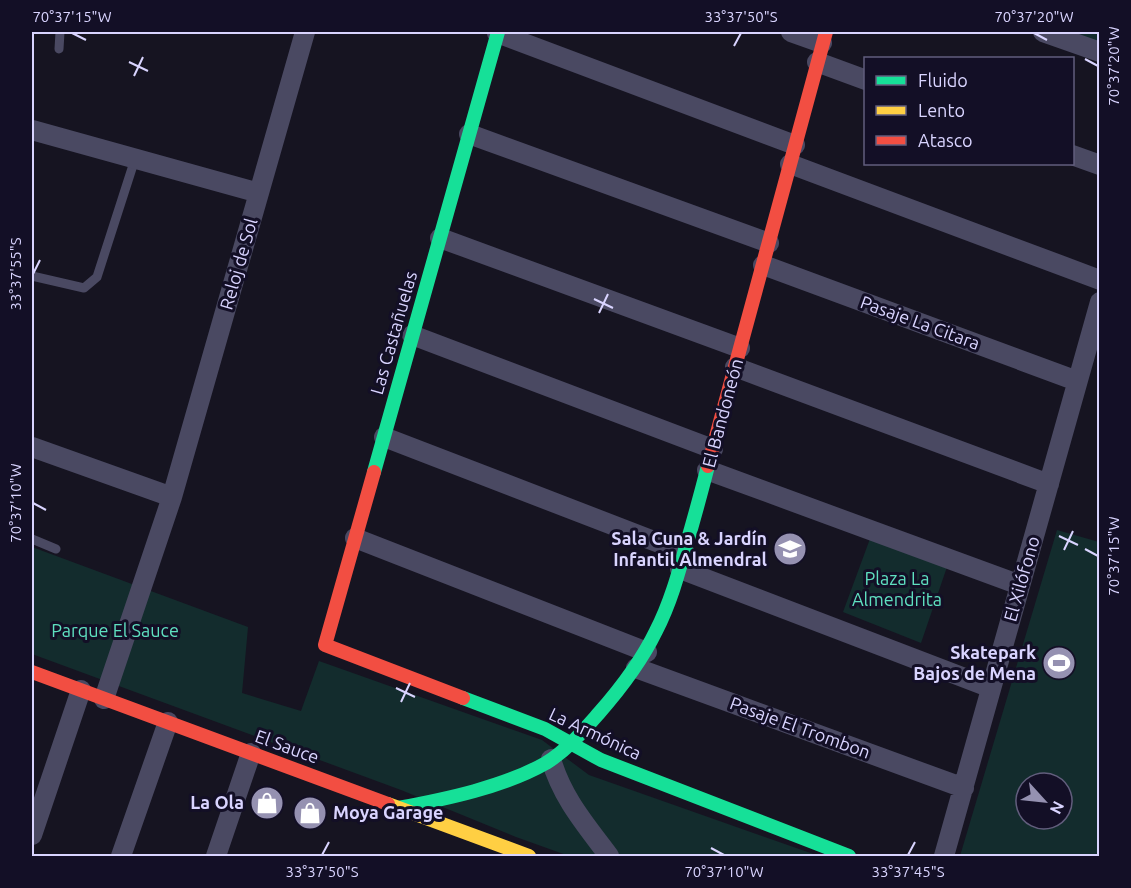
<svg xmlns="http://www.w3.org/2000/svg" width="1131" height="888" viewBox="0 0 1131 888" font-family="Ubuntu,sans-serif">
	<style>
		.green { fill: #132c2d; fill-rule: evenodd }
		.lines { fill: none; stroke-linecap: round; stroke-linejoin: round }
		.lane { stroke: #4a4962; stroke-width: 9 }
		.street { stroke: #4a4962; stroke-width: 20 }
		.fast { stroke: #16e098; stroke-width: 14 }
		.slow { stroke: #ffcf43; stroke-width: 14 }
		.jam { stroke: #f24e42; stroke-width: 14 }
		.ticks { fill: none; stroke: #d9d4ff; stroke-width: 2 }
		.labels { text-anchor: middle; stroke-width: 6; stroke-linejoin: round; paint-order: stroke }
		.street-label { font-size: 18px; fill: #d9d4ff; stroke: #130f26 }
		.poi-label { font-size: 18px; font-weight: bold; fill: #d9d4ff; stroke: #130f26; text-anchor: end }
		.park-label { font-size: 18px; fill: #5fe0c0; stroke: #130f26 }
		.neatline { fill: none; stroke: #d9d4ff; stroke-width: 2 }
		.ticks-label { font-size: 15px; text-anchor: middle; fill: #d9d4ff }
	</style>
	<rect width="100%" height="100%" fill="#161421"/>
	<path class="green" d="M1066 32H1099V42Z
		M1057 530 1099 542V856H960ZM1026 783H1062V819H1026Z
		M871 536 948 564 921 643 843 612Z
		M32 547 248 627 242 693 301 711 319 661 542 740 589 775 819 856H569L516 837 401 790 32 654Z"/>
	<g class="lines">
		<path class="lane" d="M59 49 60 32
			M32 276 84 288 97 277 135 159
			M32 539 56 549"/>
		<path class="street" d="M791 32 822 43
			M1043 32 1100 52
			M497 33 795 145
			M817 62 866 80
			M32 130 259 193
			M469 134 769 243
			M1072 155 1100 165
			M790 164 1100 280
			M440 238 740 348
			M763 265 1077 381
			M412 335 713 449
			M735 367 1049 484
			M384 437 685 553
			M32 447 172 497
			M707 470 1020 585
			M355 538 647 652
			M680 569 991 688
			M636 668 964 788
			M104 699 172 497 305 32
			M551 759C562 798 586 825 609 856
			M32 835 81 690
			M121 856 168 722
			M216 856 251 753
			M944 856 1100 302"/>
		<path class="fast" d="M374 472 498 32
			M463 698 545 729 601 760 849 856
			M398 808C446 799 504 787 546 763 567 750 583 731 599 713 621 688 641 662 656 631 670 604 678 575 686 546 694 519 701 493 708 466"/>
		<path class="slow" d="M388 804 529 856"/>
		<path class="jam" d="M708 466 826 32
			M374 472 325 645 463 698
			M32 672 388 804"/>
	</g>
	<path class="ticks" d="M72 33 86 40M1034 33 1047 40M734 46 741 33M1085 59 1098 66M129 62 148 71M134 76 143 57M33 274 40 260M594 299 613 308M599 313 608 294M33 503 46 510M1059 536 1078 545M1085 549 1098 556M1064 550 1073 531M396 688 415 697M401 702 410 683M711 848 724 855M322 855 329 842M908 855 915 842"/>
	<defs>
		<symbol id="school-disc" viewBox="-11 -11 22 22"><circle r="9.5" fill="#9591b1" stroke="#130f26"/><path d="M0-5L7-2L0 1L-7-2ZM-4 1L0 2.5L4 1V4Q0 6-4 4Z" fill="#fff"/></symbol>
		<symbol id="stadium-disc" viewBox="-11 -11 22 22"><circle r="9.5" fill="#9591b1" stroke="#130f26"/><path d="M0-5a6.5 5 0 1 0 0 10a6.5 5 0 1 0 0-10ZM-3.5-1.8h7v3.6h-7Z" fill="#fff"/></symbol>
		<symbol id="shop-disc" viewBox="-11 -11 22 22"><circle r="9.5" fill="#9591b1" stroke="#130f26"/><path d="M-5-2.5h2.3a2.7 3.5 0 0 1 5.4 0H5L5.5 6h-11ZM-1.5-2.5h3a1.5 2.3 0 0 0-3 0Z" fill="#fff"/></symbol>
	</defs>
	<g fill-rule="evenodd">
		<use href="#school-disc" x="771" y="530" width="38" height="38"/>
		<use href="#stadium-disc" x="1040" y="644" width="38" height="38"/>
		<use href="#shop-disc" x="248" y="784" width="38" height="38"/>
		<use href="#shop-disc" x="291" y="794" width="38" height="38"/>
	</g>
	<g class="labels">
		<g class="street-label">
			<text transform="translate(239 264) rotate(-74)" y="6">Reloj de Sol</text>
			<text transform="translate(920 323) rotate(20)" y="6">Pasaje La Citara</text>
			<text transform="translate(394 333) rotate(-74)" y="6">Las Castañuelas</text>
			<text transform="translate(723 413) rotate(-75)" y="6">El Bandoneón</text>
			<text transform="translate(1022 579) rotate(-74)" y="6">El Xilófono</text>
			<text transform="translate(800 728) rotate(20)" y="6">Pasaje El Trombon</text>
			<text transform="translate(595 734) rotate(25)" y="6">La Armónica</text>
			<text transform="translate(287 747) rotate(20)" y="6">El Sauce</text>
		</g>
		<g class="poi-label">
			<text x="767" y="545">Sala Cuna &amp; Jardín<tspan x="767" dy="21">Infantil Almendral</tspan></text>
			<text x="1036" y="659">Skatepark<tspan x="1036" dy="21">Bajos de Mena</tspan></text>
			<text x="244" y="809">La Ola</text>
			<text x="333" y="819" text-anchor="start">Moya Garage</text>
		</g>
		<g class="park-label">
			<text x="897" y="585">Plaza La<tspan x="897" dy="21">Almendrita</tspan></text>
			<text x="115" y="637">Parque El Sauce</text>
		</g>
	</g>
	<rect width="1131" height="888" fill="none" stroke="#130f26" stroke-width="66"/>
	<rect x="864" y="57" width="210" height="108" fill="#130f26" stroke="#625e7d" stroke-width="1.5"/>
	<rect x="876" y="76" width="30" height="9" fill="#16e098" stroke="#625e7d" stroke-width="1.5"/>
	<text x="918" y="87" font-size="18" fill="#d9d4ff">Fluido</text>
	<rect x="876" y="106" width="30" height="9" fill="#ffcf43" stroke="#625e7d" stroke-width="1.5"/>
	<text x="918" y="117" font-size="18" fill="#d9d4ff">Lento</text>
	<rect x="876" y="136" width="30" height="9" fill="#f24e42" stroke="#625e7d" stroke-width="1.5"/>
	<text x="918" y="147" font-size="18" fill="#d9d4ff">Atasco</text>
	<g transform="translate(1044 801) rotate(117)"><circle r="28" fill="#130f26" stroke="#625e7d" stroke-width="1.5"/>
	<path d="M0-4.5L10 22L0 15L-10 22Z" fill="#9591b1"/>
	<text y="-9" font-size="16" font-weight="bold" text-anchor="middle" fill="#d9d4ff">N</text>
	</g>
	<rect x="33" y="33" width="1065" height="822" class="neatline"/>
	<g class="ticks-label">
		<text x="72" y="22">70°37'15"W</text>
		<text x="741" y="22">33°37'50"S</text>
		<text x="1034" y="22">70°37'20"W</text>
		<text transform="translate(1114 66) rotate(-90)" y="5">70°37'20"W</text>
		<text transform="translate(16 274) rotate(-90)" y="5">33°37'55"S</text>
		<text transform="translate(16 503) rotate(-90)" y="5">70°37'10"W</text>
		<text transform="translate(1114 556) rotate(-90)" y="5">70°37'15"W</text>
		<text x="322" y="877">33°37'50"S</text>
		<text x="724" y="877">70°37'10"W</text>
		<text x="908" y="877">33°37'45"S</text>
	</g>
</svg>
